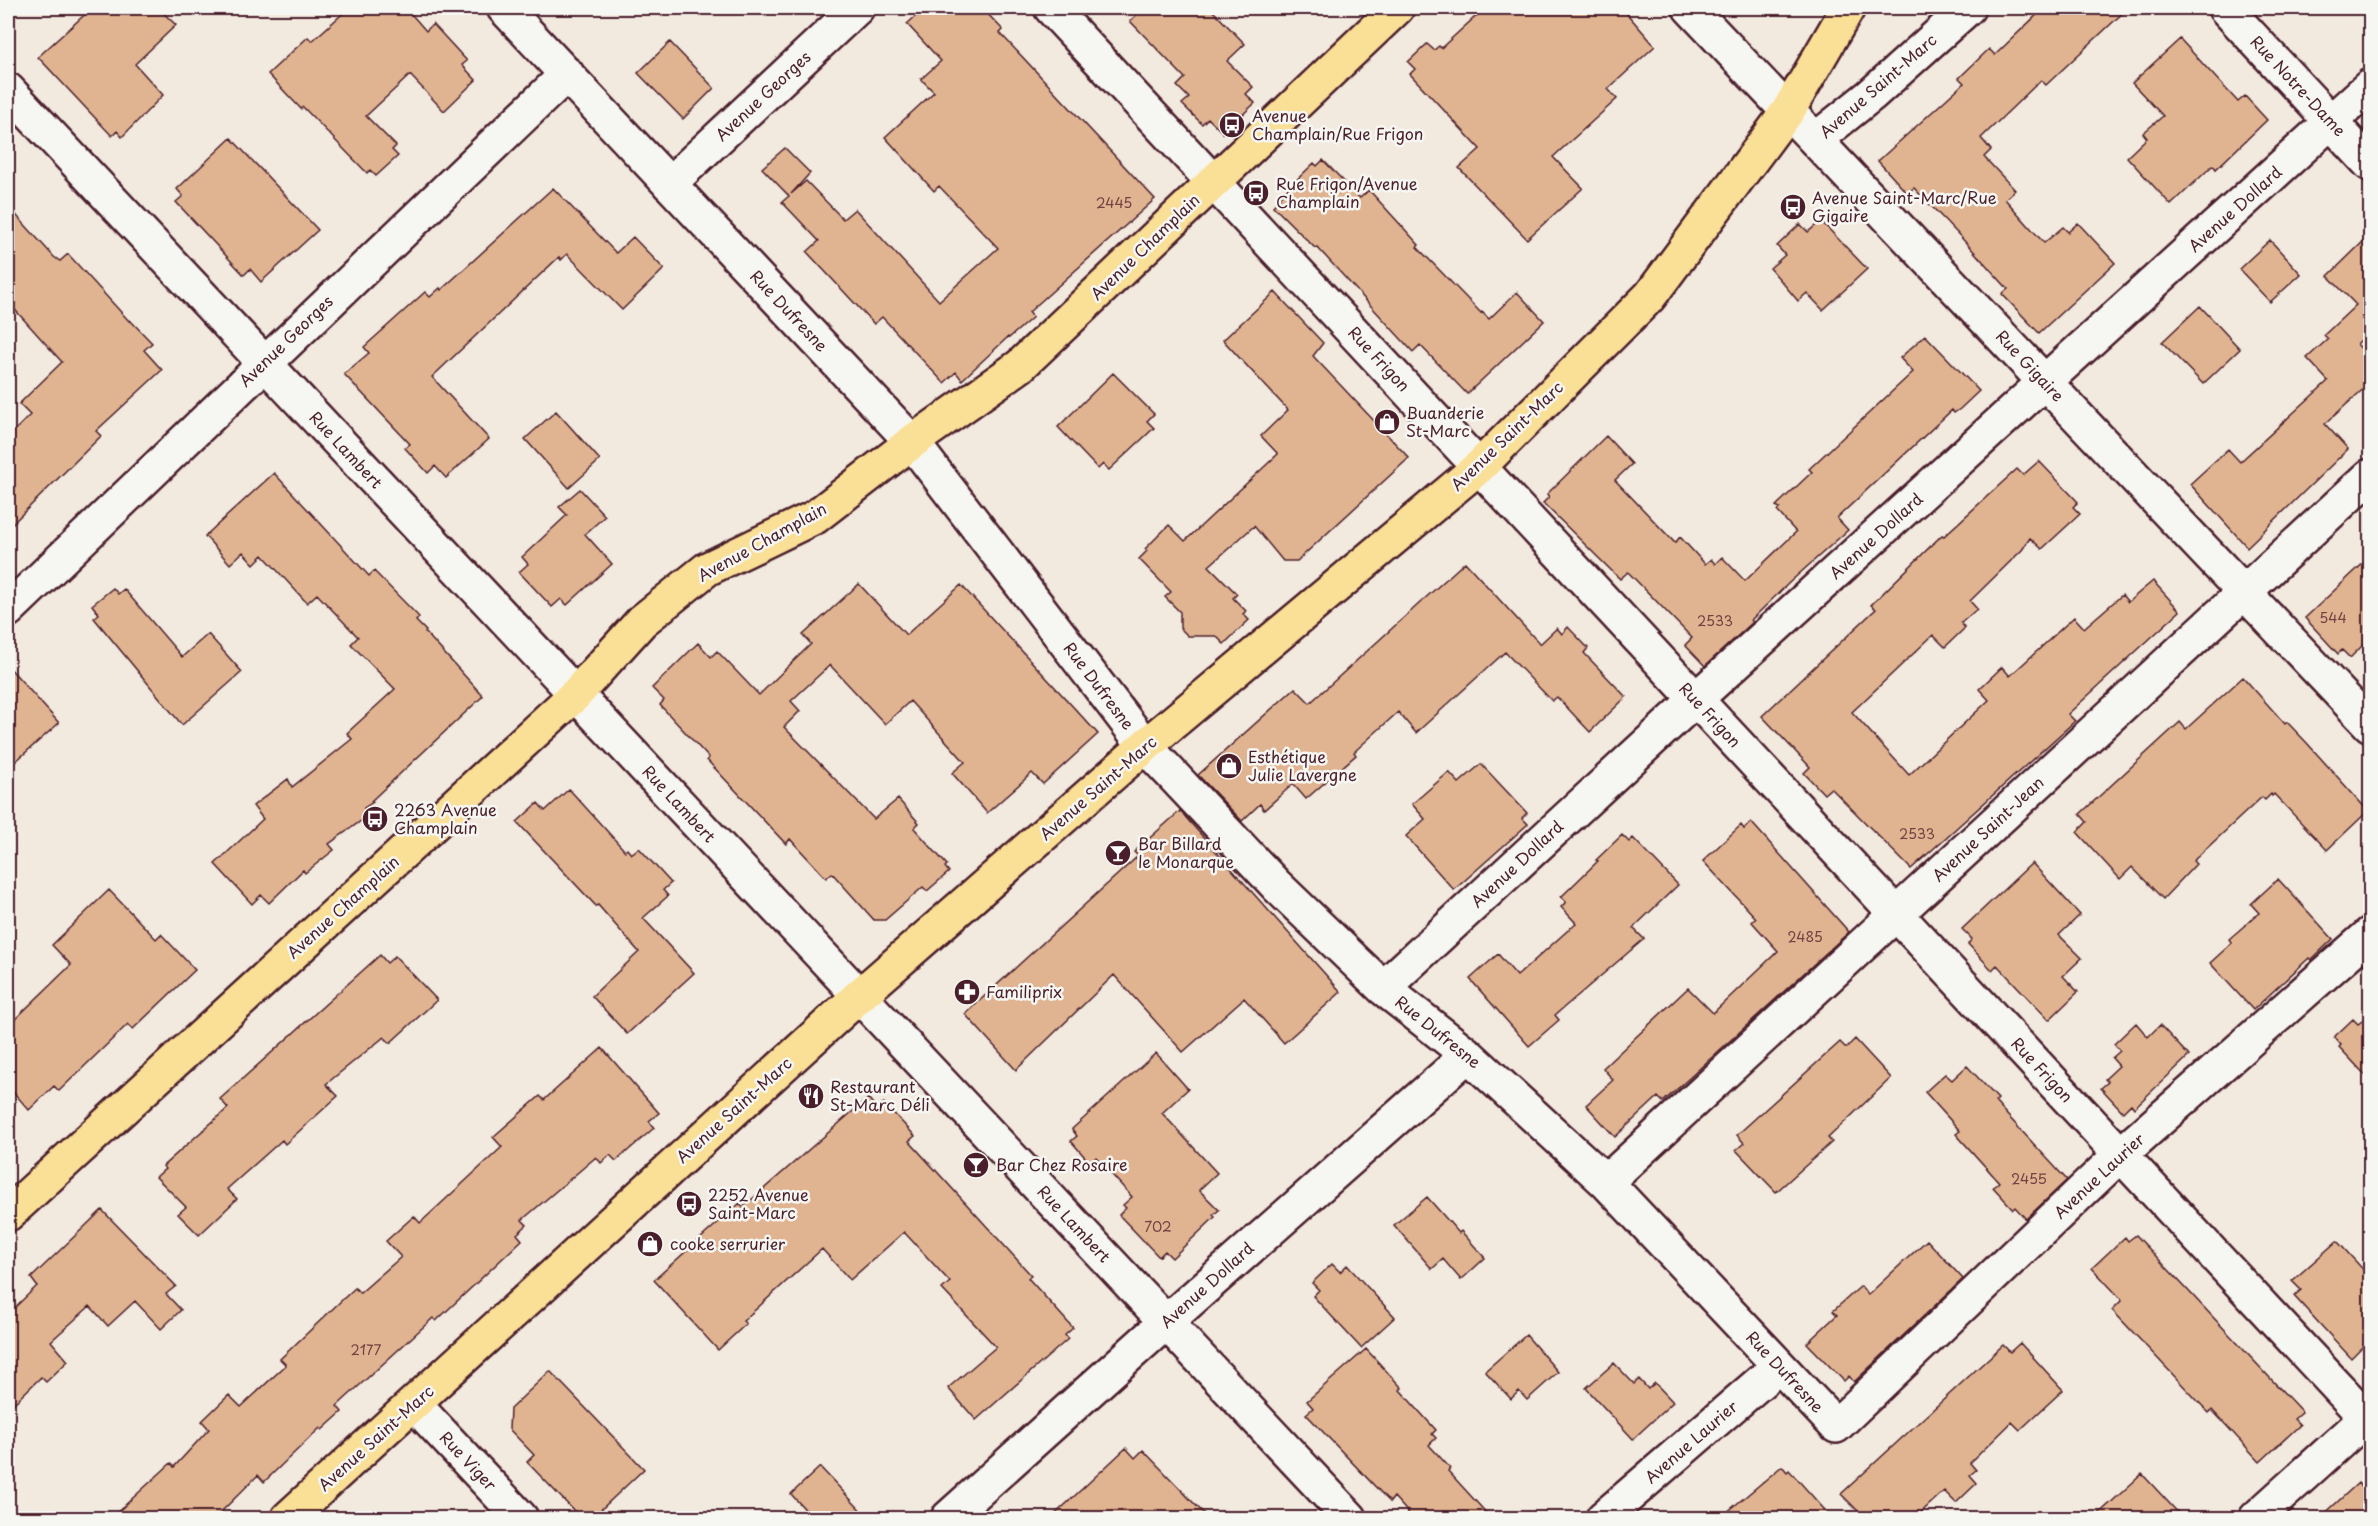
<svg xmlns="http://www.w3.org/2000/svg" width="2378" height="1526" viewBox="0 0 2378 1526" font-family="'Playpen Sans',sans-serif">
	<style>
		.building { fill: #e1b491; stroke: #4a1f2b; stroke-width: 1.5 }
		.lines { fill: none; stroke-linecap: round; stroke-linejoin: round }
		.minor-casing { stroke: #4a1f2b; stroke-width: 38 }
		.primary-casing { stroke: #4a1f2b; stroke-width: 38 }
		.minor { stroke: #f6f6f2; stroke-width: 33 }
		.primary { stroke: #fadf96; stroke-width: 33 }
		.labels { text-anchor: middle; stroke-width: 5; stroke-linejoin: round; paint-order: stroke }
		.number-label { font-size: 14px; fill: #704444 }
		.street-label { font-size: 16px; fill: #4a1f2b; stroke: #f6f6f2 }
		.poi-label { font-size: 16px; fill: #4a1f2b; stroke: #f6f6f2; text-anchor: start }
	</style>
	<rect width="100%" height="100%" fill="#f2e9df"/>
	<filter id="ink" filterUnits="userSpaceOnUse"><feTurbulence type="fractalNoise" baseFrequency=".0167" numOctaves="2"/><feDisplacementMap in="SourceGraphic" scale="12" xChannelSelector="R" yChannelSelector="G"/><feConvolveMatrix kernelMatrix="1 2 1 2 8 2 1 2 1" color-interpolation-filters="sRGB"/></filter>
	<g filter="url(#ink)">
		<path class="building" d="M92 8H158L176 25 135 64 163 95 122 137 117 131 112 136 38 57Z
			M349 8H406L426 31 433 24 467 61 462 65 476 80 444 111 410 75 366 116 396 146 392 150 398 156 376 176 370 170 367 173 303 107 301 109 268 74 308 37 312 41Z
			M925 8H982L1003 30 1000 33 1155 199 1029 312 1033 317 1009 338 1008 337 962 380 956 372 944 383 882 317 874 324 807 252 819 241 782 202 789 196 762 168 785 148 810 173 791 194 806 181 843 219 855 209 939 301 998 248 939 186 934 191 885 137 934 92 921 79 941 61 907 24Z
			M1144 8H1210L1245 44 1227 61 1253 87 1246 94 1255 103 1223 133 1208 118 1202 124 1182 104 1189 98 1177 86 1185 78 1130 21Z
			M1485 8H1622L1655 46 1608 89 1617 99 1553 157 1583 188 1527 239 1459 168 1480 149 1410 74 1415 69 1408 62 1427 44 1434 50 1439 46 1441 48Z
			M2044 8H2128L2046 85 2041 80 1981 138 1991 150 1984 157 2015 190 2005 199 2044 243 2063 227 2068 232 2078 223 2115 263 2039 333 2002 294 2008 289 1957 233 1914 188 1907 193 1878 161 1964 83 1959 78 1989 49 1995 55Z
			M2180 39 2238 102 2245 96 2267 120 2216 169 2213 165 2171 205 2127 157 2147 138 2143 133 2163 116 2132 83Z
			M670 42 714 88 683 119 638 73Z
			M231 138 318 230 261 282 250 269 244 275 176 202 183 196 177 189Z
			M1323 160 1360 198 1369 190 1419 245 1417 247 1481 313 1482 312 1489 319 1517 292 1544 321 1467 394 1420 345 1413 352 1317 247 1315 248 1273 206 1280 199 1279 197 1314 163 1317 166Z
			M553 188 616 253 633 237 664 269 622 310 567 254 561 260 559 257 432 377 489 439 446 478 435 466 428 473 405 448 410 444 344 374 369 353 364 347 425 292 430 297 440 288 441 290Z
			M8 206 54 257 60 261 68 254 129 321 130 320 152 343 144 350 162 370 96 431 101 436 8 528V437L30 415 19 404 62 362 8 302Z
			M1821 221 1867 269 1823 310 1807 293 1798 301 1770 268 1785 255 1777 246 1800 224 1808 232Z
			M2370 235V331L2357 344 2370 358V383L2325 424 2348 449 2247 547 2190 484 2228 449 2240 462 2328 381 2307 358 2328 339 2324 335 2356 305 2328 276Z
			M2270 240 2301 274 2270 302 2239 269Z
			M1275 292 1323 343 1313 356 1409 458 1297 561H1283L1254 526 1209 566 1237 594 1233 598 1246 611 1243 614 1249 620 1224 644 1216 636H1188L1180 628V612L1165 597 1171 592 1139 559 1147 551 1145 549 1169 525 1185 541 1278 454 1261 436 1288 410 1223 340Z
			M2200 306 2240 349 2203 384 2162 342Z
			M1925 335 1979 391 1960 409 1954 413 1952 410 1837 518 1848 530 1790 582 1751 620 1753 622 1705 666 1685 645 1692 638 1628 572 1620 579 1543 503 1549 497 1547 494 1606 436 1632 464 1615 480 1675 543 1680 537 1705 564 1711 559 1715 564 1722 557 1745 581 1796 532 1777 511 1780 508 1776 506 1812 472 1809 469 1913 372 1900 358Z
			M1113 373 1154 414 1147 421 1154 428 1109 470 1103 464 1098 469 1058 427Z
			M556 411 600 460 569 488 525 439Z
			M2039 461 2078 502 2073 507 2080 514 2042 549 2030 538 2022 550 1970 601 1977 609 1961 623 1965 628 1945 647 1933 635 1852 712 1909 775 1989 700 1979 689 2002 667 2010 676 2074 617 2084 628 2122 595 2128 602 2153 581 2180 611 2068 714 2075 721 1911 869 1831 788 1824 794 1804 773 1810 767 1762 716 1876 609 1871 605 1942 535 1944 536 2017 469 2023 475Z
			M274 473 369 576 374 571 419 617 416 621 426 631 425 632 483 696 371 801 373 802 364 808 369 815 329 844 334 850 305 873 303 870 269 903 261 895 252 904 215 864 263 819 253 806 288 779 292 787 352 739 347 733 395 689 351 644 358 637 317 594 307 603 263 555 254 564 243 552 230 564 205 536Z
			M580 489 605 516 585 534 612 564 567 605 561 599 552 607 519 572 528 564 522 557 567 515 559 507Z
			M2370 557V638L2350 658 2342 650 2338 654 2305 618Z
			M1465 562 1540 644 1557 628 1562 634 1568 627 1588 648 1584 653 1626 697 1590 732 1557 697 1552 701 1505 652 1416 733 1398 712 1354 752 1356 755 1306 799 1293 784 1264 810 1260 804 1242 821 1198 775 1295 688 1310 703Z
			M859 584 906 635 961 585 1098 734 1043 784 1032 773 987 813 952 773 965 762 910 701 885 724 830 665 791 701 800 711 784 727 874 819 898 799 919 823 914 828 947 865 945 867 949 872 927 891 923 887 885 920H874L832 873 826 878 790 839 786 844 707 760 709 758 660 705 664 700 652 688 698 643 711 657 717 651 759 695 811 644 803 635Z
			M113 588 118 594 124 589 182 657 208 634 242 672 182 725 94 618 99 614 92 605Z
			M8 666 59 723 8 768Z
			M2243 677 2285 724 2287 722 2307 743 2368 811 2327 850 2274 794 2272 796 2271 794 2265 800 2262 797 2193 861 2196 864 2163 899 2132 867 2120 879 2077 832 2087 822 2080 814 2180 722 2186 729Z
			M1481 764 1527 813 1522 818 1528 824 1454 890 1406 836 1425 819 1412 804 1449 772 1459 783Z
			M569 789 625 851 627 849 631 854 639 848 671 883 663 890 668 896 643 918 694 973 627 1034 592 996 639 952 598 905 596 906 517 822 538 803 545 811Z
			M1180 811 1341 992 1284 1043 1244 998 1183 1052 1114 975 1016 1070 965 1014 1138 856 1134 852Z
			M1751 822 1849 932 1663 1102 1658 1097 1615 1137 1586 1105 1613 1080 1603 1068 1688 988 1713 1013 1778 951 1752 922 1756 918 1703 861 1741 825 1744 829Z
			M1622 835 1629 842 1633 838 1678 885 1633 928 1644 939 1555 1015 1559 1020 1529 1046 1470 979 1498 954 1517 976 1576 923 1561 907 1566 902 1561 897 1598 861 1596 860Z
			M2032 863 2080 915 2059 935 2082 958 2063 976 2078 992 2049 1020 1997 965 1992 970 1968 944 1972 939 1962 929Z
			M2278 879 2333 939 2311 960 2309 958 2253 1010 2210 963 2232 943 2229 939 2259 913 2251 904Z
			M109 890 156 939 161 934 195 970 133 1029 128 1024 59 1091 54 1086 29 1110 8 1086V1026L71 965 52 945Z
			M380 955 387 963 395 956 437 1000 390 1043 384 1037 326 1084 338 1096 285 1144 282 1140 227 1189 237 1199 199 1235 178 1214 186 1207 156 1177 165 1169 163 1166 228 1108 220 1099Z
			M2370 1015V1080L2339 1047 2341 1045 2334 1037 2353 1019 2358 1024Z
			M2136 1023 2148 1037 2160 1025 2189 1056 2134 1108 2131 1104 2123 1112 2101 1088 2108 1082 2105 1079 2119 1066 2112 1058 2120 1051 2114 1044Z
			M1855 1039 1891 1078 1828 1138 1832 1142 1776 1192 1736 1150 1744 1143 1737 1135 1840 1042 1846 1048Z
			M602 1048 659 1113 649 1121 654 1128 616 1161 610 1155 601 1163 596 1157 522 1220 527 1225 517 1234 522 1240 436 1321 433 1318 337 1406 342 1412 322 1430 320 1428 264 1482 258 1475 215 1518H111L171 1463 174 1467 209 1429 202 1421 229 1395 241 1407 286 1365 280 1359 342 1300 355 1288 360 1293 401 1257 386 1241 414 1216 420 1223 502 1147 493 1137 540 1096 544 1100Z
			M1156 1053 1188 1089 1162 1113 1217 1173 1199 1190 1219 1210 1213 1215 1215 1217 1172 1258 1165 1251 1159 1257 1119 1215 1126 1208 1123 1205 1132 1197 1096 1157 1090 1163 1071 1141 1077 1136 1072 1129Z
			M1967 1066 1998 1099 1995 1102 2067 1180 2026 1219 2015 1207 2013 1209 1993 1187 1999 1182 1956 1134 1960 1131 1925 1092 1945 1074 1952 1080Z
			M868 1098 877 1109 884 1103 915 1136 909 1141 1031 1275 1028 1278 1073 1328 1065 1335 1068 1339 976 1420 948 1388 996 1347 942 1289 950 1282 904 1232 850 1280 822 1249 743 1321 746 1324 718 1350 654 1280 740 1203 743 1207Z
			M1427 1197 1459 1233 1461 1231 1485 1258 1461 1280 1443 1259 1432 1269 1394 1225Z
			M102 1210 176 1286 166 1294 181 1310 161 1329 135 1301 108 1326 90 1306 51 1341 68 1361 46 1382 41 1377 8 1409V1314L37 1286 31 1278Z
			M2136 1235 2302 1412 2294 1419 2300 1425 2260 1462 2212 1410 2209 1413 2112 1310 2122 1300 2092 1268 2125 1237 2128 1241Z
			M1927 1240 1963 1279 1854 1382 1849 1376 1844 1381 1807 1343 1837 1315 1833 1311 1861 1286 1868 1295Z
			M2337 1241 2370 1277V1339L2351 1358 2294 1296 2301 1290 2292 1281Z
			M1332 1264 1340 1272 1347 1265 1395 1317 1361 1348 1313 1296 1319 1290 1312 1283Z
			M1526 1335 1558 1372 1527 1400 1519 1391 1511 1399 1485 1371Z
			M2020 1343 2063 1390 2020 1430 2012 1422 1970 1463 1976 1470 1970 1475 1977 1483 1956 1503 1944 1491 1915 1518H1865L1841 1494 2003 1345 2010 1352Z
			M1366 1349 1402 1388 1400 1390 1436 1430 1432 1434 1436 1438 1429 1445 1450 1468 1448 1471 1491 1518H1413L1394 1497 1390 1502 1306 1414 1313 1408 1307 1401Z
			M1614 1363 1634 1384 1639 1379 1648 1389 1655 1383 1673 1402 1633 1439 1586 1388Z
			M550 1371 644 1469 592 1518H581L527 1462 534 1455 509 1429 510 1409Z
			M1126 1448 1135 1458 1143 1450 1208 1518H1051Z
			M1782 1466 1787 1472 1789 1470 1832 1518H1720Z
			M820 1467 868 1518H813L791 1494Z
			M2142 1474 2183 1518H2094Z
			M2358 1483 2370 1496V1518H2320Z"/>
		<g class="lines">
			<defs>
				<path id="minor" d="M504 8 912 442 1145 746 1277 886 1383 988 1468 1055 1606 1182 1836 1426 2121 1154 2370 934
					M1051 8 2370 1422
					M1690 8 2370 725
					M2225 8 2370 164
					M8 90 1350 1518
					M1815 140 1871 95 1968 8
					M669 184 857 8
					M8 610 567 74
					M1383 988 1696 699 2370 86
					M1606 1182 2370 476
					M414 1404 521 1518
					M948 1518 1166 1322 1468 1055
					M1603 1518 1779 1366
					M2256 1518 2370 1415"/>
				<path id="primary" d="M8 1214 576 694 642 621 707 569 815 517 912 442 1020 366 1397 8
					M288 1518 859 996 1145 746 1479 467 1650 296 1788 111 1848 8"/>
			</defs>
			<use href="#minor" class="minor-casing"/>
			<use href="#primary" class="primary-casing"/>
			<use href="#minor" class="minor"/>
			<use href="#primary" class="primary"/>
		</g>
	</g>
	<defs>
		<symbol id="bus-disc" viewBox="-11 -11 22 22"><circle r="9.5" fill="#4a1f2b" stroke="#f6f6f2"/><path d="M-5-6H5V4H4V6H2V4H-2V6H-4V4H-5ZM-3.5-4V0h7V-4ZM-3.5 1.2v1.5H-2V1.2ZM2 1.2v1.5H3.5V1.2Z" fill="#fff"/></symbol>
		<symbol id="shop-disc" viewBox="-11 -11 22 22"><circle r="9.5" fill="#4a1f2b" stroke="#f6f6f2"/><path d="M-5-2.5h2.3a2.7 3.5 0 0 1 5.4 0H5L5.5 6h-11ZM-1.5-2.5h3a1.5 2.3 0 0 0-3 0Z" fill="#fff"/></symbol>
		<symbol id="bar-disc" viewBox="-11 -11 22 22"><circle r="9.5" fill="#4a1f2b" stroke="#f6f6f2"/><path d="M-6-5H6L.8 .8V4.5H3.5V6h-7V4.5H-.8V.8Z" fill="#fff"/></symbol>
		<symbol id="pharmacy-disc" viewBox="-11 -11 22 22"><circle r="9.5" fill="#4a1f2b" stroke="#f6f6f2"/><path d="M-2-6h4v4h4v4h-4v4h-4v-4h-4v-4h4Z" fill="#fff"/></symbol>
		<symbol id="restaurant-disc" viewBox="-11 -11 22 22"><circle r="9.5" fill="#4a1f2b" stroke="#f6f6f2"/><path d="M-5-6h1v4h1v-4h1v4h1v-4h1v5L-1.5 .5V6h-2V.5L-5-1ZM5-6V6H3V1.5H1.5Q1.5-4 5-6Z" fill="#fff"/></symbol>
	</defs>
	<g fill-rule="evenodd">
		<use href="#bus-disc" x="1217" y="110" width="30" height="30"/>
		<use href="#bus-disc" x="1241" y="178" width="30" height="30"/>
		<use href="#bus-disc" x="1778" y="192" width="30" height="30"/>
		<use href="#shop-disc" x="1372" y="407" width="30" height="30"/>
		<use href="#shop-disc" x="1214" y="751" width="30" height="30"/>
		<use href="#bus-disc" x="360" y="804" width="30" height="30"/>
		<use href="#bar-disc" x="1103" y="838" width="30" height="30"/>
		<use href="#pharmacy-disc" x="952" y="977" width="30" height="30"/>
		<use href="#restaurant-disc" x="796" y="1081" width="30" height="30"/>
		<use href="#bar-disc" x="961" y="1150" width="30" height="30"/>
		<use href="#bus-disc" x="674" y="1189" width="30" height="30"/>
		<use href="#shop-disc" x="635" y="1229" width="30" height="30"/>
	</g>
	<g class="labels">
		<g class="number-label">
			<text x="1114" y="208">2445</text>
			<text x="2333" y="623">544</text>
			<text x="1715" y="626">2533</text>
			<text x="1917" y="839">2533</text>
			<text x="1805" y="942">2485</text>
			<text x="2029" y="1184">2455</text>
			<text x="1158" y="1232">702</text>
			<text x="366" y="1355">2177</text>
		</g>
		<g class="street-label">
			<text transform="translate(1878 86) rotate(-41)" y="6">Avenue Saint-Marc</text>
			<text transform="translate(2298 86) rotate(47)" y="6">Rue Notre-Dame</text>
			<text transform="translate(763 96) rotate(-43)" y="6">Avenue Georges</text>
			<text transform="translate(2235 209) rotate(-42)" y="6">Avenue Dollard</text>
			<text transform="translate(1145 247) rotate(-44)" y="6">Avenue Champlain</text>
			<text transform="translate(789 311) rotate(47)" y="6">Rue Dufresne</text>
			<text transform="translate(286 341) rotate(-44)" y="6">Avenue Georges</text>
			<text transform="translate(1379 359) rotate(47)" y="6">Rue Frigon</text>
			<text transform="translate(2030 366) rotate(47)" y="6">Rue Gigaire</text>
			<text transform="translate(1507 436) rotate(-44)" y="6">Avenue Saint-Marc</text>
			<text transform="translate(346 450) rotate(47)" y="6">Rue Lambert</text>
			<text transform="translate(1876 536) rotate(-42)" y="6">Avenue Dollard</text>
			<text transform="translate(762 542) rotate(-29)" y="6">Avenue Champlain</text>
			<text transform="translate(1099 686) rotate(53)" y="6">Rue Dufresne</text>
			<text transform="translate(1710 715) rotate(47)" y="6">Rue Frigon</text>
			<text transform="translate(1098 788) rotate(-41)" y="6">Avenue Saint-Marc</text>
			<text transform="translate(679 804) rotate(47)" y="6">Rue Lambert</text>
			<text transform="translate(1988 829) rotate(-43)" y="6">Avenue Saint-Jean</text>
			<text transform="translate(1517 864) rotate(-43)" y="6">Avenue Dollard</text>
			<text transform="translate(343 907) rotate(-42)" y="6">Avenue Champlain</text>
			<text transform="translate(1438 1032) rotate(39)" y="6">Rue Dufresne</text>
			<text transform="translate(2042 1070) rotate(47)" y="6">Rue Frigon</text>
			<text transform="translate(734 1110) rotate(-42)" y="6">Avenue Saint-Marc</text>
			<text transform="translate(2099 1176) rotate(-43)" y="6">Avenue Laurier</text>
			<text transform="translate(1074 1224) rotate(47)" y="6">Rue Lambert</text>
			<text transform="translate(1207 1285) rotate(-42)" y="6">Avenue Dollard</text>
			<text transform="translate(1785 1372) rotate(47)" y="6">Rue Dufresne</text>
			<text transform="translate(376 1438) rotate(-42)" y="6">Avenue Saint-Marc</text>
			<text transform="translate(1691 1442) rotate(-41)" y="6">Avenue Laurier</text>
			<text transform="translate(468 1461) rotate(47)" y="6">Rue Viger</text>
		</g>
		<g class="poi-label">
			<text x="1252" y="122">Avenue<tspan x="1252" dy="18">Champlain/Rue Frigon</tspan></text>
			<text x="1276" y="190">Rue Frigon/Avenue<tspan x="1276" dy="18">Champlain</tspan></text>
			<text x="1812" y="204">Avenue Saint-Marc/Rue<tspan x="1812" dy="18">Gigaire</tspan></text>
			<text x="1406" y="419">Buanderie<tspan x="1406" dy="18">St-Marc</tspan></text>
			<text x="1248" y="763">Esthétique<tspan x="1248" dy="18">Julie Lavergne</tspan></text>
			<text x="394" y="816">2263 Avenue<tspan x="394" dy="18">Champlain</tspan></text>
			<text x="1138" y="850">Bar Billard<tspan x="1138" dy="18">le Monarque</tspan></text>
			<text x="986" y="998">Familiprix</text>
			<text x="830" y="1093">Restaurant<tspan x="830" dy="18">St-Marc Déli</tspan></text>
			<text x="996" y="1171">Bar Chez Rosaire</text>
			<text x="708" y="1201">2252 Avenue<tspan x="708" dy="18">Saint-Marc</tspan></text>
			<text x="670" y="1250">cooke serrurier</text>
		</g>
	</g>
	<rect width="2378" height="1526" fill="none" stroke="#f6f6f2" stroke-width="30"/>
	<rect x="15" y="15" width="2348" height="1496" fill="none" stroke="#4a1f2b" stroke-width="2" filter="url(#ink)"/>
</svg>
